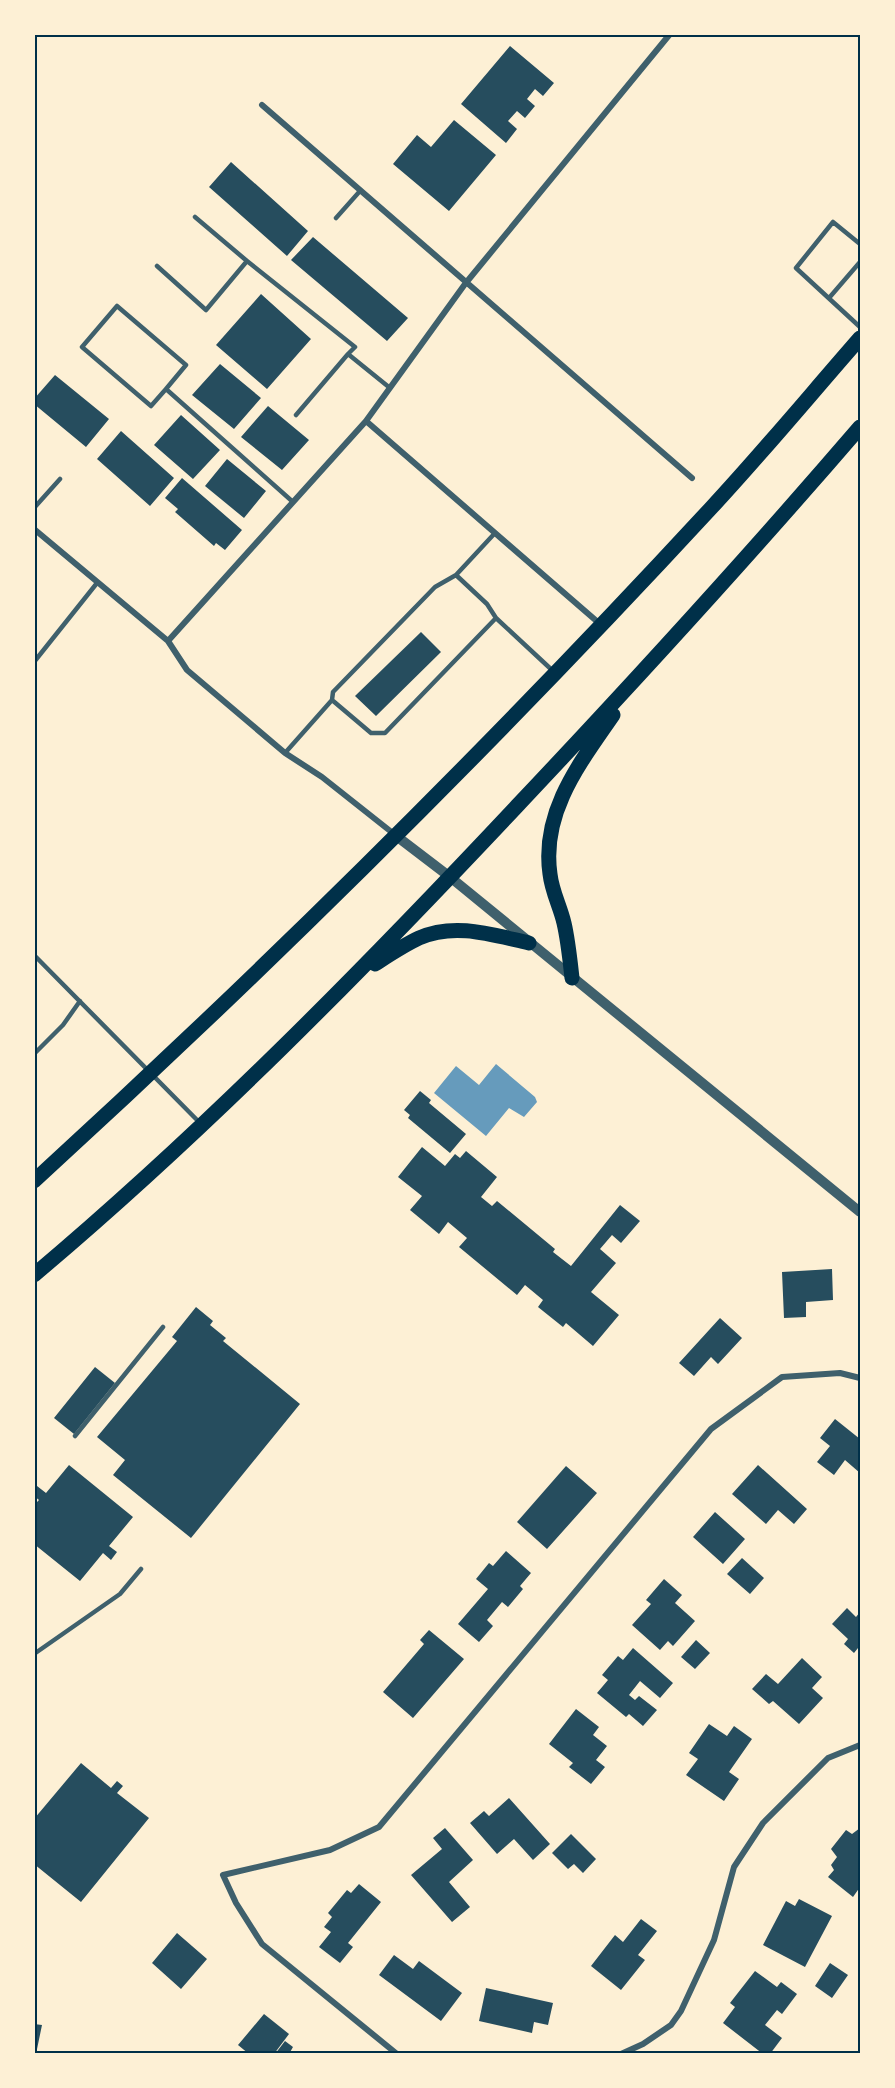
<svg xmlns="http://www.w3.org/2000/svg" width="895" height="2088" viewBox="0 0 895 2088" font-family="Lato,sans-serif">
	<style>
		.water { fill: #669bbc }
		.building { fill: #264d5e }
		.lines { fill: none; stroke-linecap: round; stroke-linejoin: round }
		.service { stroke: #3f606c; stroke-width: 4.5 }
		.minor { stroke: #3f606c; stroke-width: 6 }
		.tertiary { stroke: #3f606c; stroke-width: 10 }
		.trunk { stroke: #003049; stroke-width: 15 }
		.neatline { fill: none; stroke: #003049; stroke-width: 2 }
	</style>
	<rect width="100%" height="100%" fill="#fdf0d5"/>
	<path class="water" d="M496 1064 535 1097 537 1102 524 1117 509 1108 486 1136 434 1093 456 1066 479 1085Z"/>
	<path class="building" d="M510 46 554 83 543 96 535 89 527 99 535 106 525 118 517 111 508 121 517 129 506 143 461 104Z
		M454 120 496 155 449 211 393 164 417 135 431 147Z
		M231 162 308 231 287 256 209 187Z
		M313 237 408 318 387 341 291 260Z
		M261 294 311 339 267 389 216 345Z
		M220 364 261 398 234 429 192 395Z
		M55 375 109 419 86 447 34 404V399Z
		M268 406 309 440 282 470 241 437Z
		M181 415 220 450 193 479 154 445Z
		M121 431 174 478 150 506 97 459Z
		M227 459 266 491 244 518 205 486Z
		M182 478 242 530 225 550 216 543 214 546 175 512 178 509 165 498Z
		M421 632 441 652 376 716 355 696Z
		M420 1091 431 1100 429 1103 466 1134 450 1153 408 1118 410 1115 404 1110Z
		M422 1147 445 1166 455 1154 460 1158 466 1151 497 1177 481 1197 492 1206 497 1201 555 1249 553 1252 571 1266 620 1205 640 1221 621 1243 612 1235 600 1249 616 1263 591 1292 619 1315 593 1346 566 1323 563 1327 538 1307 543 1300 525 1285 517 1295 459 1247 467 1238 448 1222 439 1234 410 1210 422 1196 398 1177Z
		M832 1269 833 1300 806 1302V1317L784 1318 782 1272Z
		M196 1307 213 1321 210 1325 226 1338 223 1341 300 1404 191 1538 113 1475 125 1460 97 1437 177 1341 172 1337Z
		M720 1318 742 1338 718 1364 711 1357 694 1376 679 1363Z
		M95 1367 115 1383 74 1434 54 1418Z
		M835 1419 860 1439V1473L845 1460 834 1475 817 1462 830 1446 820 1438Z
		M69 1465 133 1517 109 1546 117 1552 111 1560 103 1553 80 1581 34 1544V1505L39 1500 34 1496V1489L37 1486 46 1493Z
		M758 1465 807 1509 794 1524 778 1510 766 1524 732 1494Z
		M566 1466 597 1493 547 1549 517 1522Z
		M715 1512 745 1539 723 1564 693 1537Z
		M506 1551 531 1573 520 1586 523 1589 508 1607 502 1602 487 1620 493 1626 479 1642 458 1624 488 1589 476 1579 489 1563 493 1566Z
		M742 1558 764 1578 750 1594 727 1574Z
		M664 1579 682 1595 675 1603 695 1621 673 1646 668 1641 660 1650 632 1625 651 1604 646 1600Z
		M847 1608 856 1617 860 1612V1650L858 1648 854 1653 844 1644 848 1639 832 1624Z
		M429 1630 464 1659 413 1718 383 1692 424 1644 420 1640Z
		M696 1640 710 1653 695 1669 681 1657Z
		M633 1648 673 1683 660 1698 640 1681 629 1695 635 1700 639 1696 657 1710 643 1726 629 1714 626 1717 597 1693 608 1680 602 1675 618 1656 623 1660Z
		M802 1658 822 1677 812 1688 823 1698 799 1724 773 1701 769 1704 752 1689 766 1674 778 1684Z
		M576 1709 599 1727 593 1735 607 1746 596 1760 605 1767 591 1784 569 1767 573 1763 549 1744Z
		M709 1724 727 1736 734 1726 752 1739 729 1772 739 1779 724 1801 686 1775 698 1759 689 1753Z
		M81 1763 111 1788 117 1781 123 1786 117 1793 149 1818 81 1902 34 1864V1819Z
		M509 1798 550 1844 533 1860 514 1839 497 1854 470 1823 484 1811 489 1816Z
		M445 1828 473 1860 449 1882 470 1907 452 1922 411 1875 442 1849 433 1838Z
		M860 1828V1887L853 1897 828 1877 834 1870 831 1865 837 1857 831 1849 846 1830 852 1834Z
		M571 1834 596 1859 583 1873 574 1864 568 1869 552 1853Z
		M359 1884 381 1902 348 1943 353 1947 340 1963 319 1947 331 1932 324 1927 332 1917 328 1913 347 1890 351 1893Z
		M799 1899 832 1916 805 1967 763 1945 786 1901 795 1906Z
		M641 1919 657 1931 638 1955 645 1960 621 1990 591 1966 615 1935 623 1942Z
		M177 1933 207 1959 181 1989 152 1963Z
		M394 1955 413 1969 419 1961 462 1993 441 2021 379 1975Z
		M830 1963 848 1975 832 1998 815 1986Z
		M755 1971 777 1987 781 1982 797 1994 782 2014 777 2010 765 2025 782 2038 770 2054H763L723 2023 735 2007 730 2003Z
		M486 1988 553 2003 548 2025 534 2022 532 2033 479 2021Z
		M264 2014 289 2034 274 2054H249L238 2045Z
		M34 2024 42 2025 36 2054H34Z
		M285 2041 293 2047 289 2054H275Z"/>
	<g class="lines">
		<path class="service" d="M195 217 247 261
			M336 218 360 191
			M860 244 833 222 796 268 860 327
			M157 266 206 310 247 261 355 347 348 354
			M829 298 860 262
			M166 389 186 365 117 306 82 347 151 406 166 389 293 502
			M296 415 348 354 390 388
			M34 508 60 479
			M456 575 495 533
			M496 618 553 671
			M34 662 97 583
			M285 753 332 700 333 692 435 587 456 575 487 604 496 618 385 733H371L332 700
			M34 955 200 1123
			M34 1054 63 1025 80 1001
			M75 1436 163 1327
			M34 1654 120 1594 141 1569"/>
		<path class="minor" d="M262 105 692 478
			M366 421 600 624
			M34 529 168 641 187 670 285 753 322 777 394 834
			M168 641 366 421 465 284 670 34
			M397 2054 262 1944 236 1903 223 1875 330 1850 379 1827 711 1429 782 1377 840 1373 860 1378
			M621 2054 643 2044 671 2025 681 2011 714 1940 734 1867 763 1823 828 1758 860 1745"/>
		<path class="tertiary" d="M395 835 450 877 860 1212"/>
		<path class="trunk" d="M375 964C389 955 404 945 419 938 455 922 493 935 529 943
			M572 978C570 960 568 940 564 923 560 906 552 892 550 874 541 812 580 763 613 715
			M34 1181C269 966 496 741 712 507 763 452 811 394 860 338
			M34 1275C206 1130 363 970 517 806 634 682 749 556 860 427"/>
	</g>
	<rect width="895" height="2088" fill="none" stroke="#fdf0d5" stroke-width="72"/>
	<rect x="36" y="36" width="823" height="2016" class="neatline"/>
</svg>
